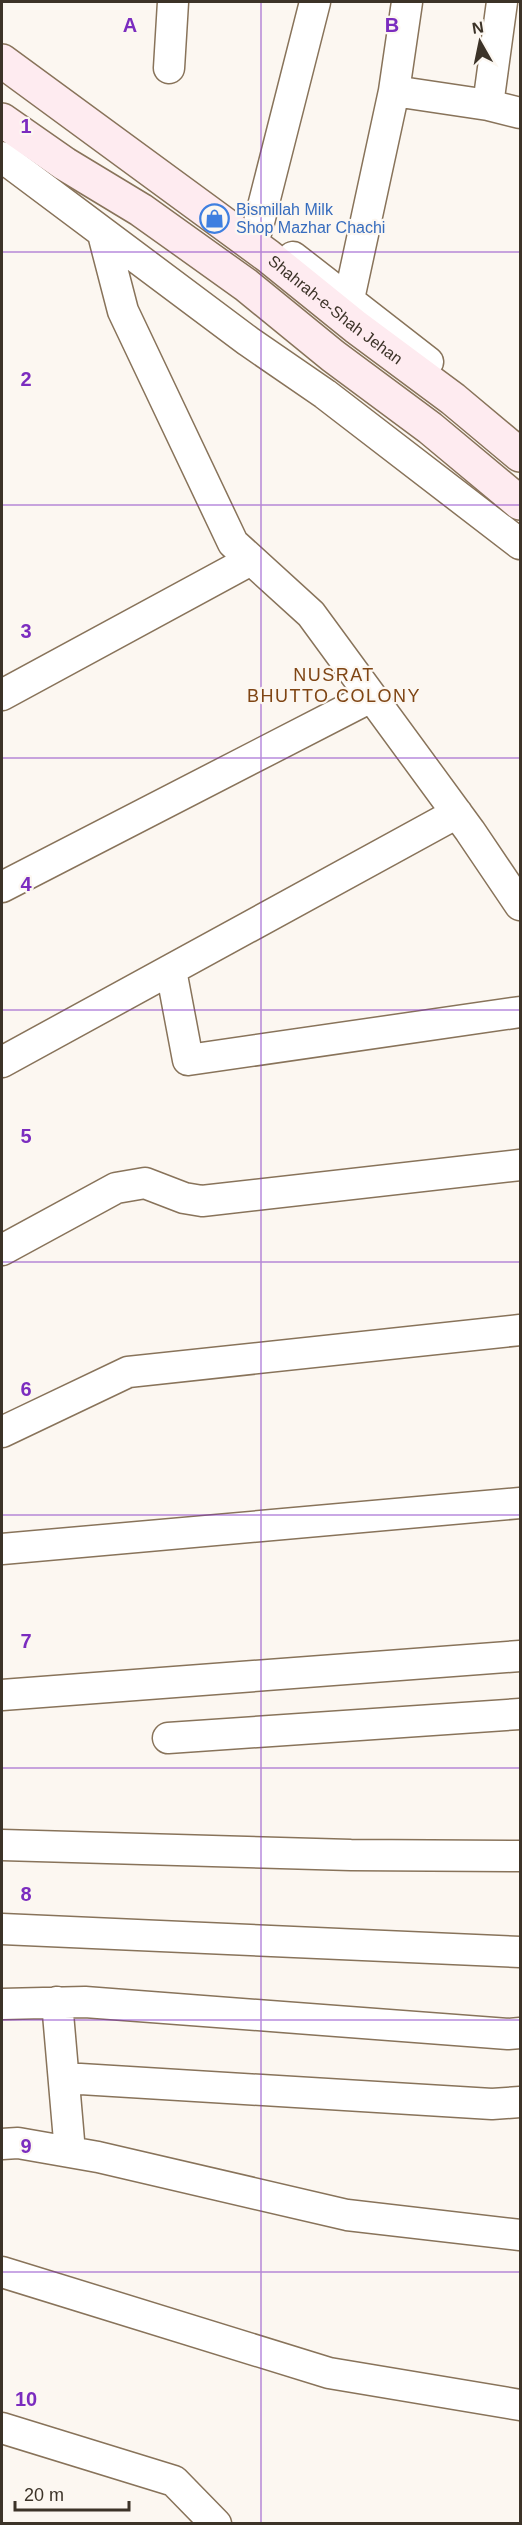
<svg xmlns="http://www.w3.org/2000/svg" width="522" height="2525" viewBox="0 0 522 2525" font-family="Arial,sans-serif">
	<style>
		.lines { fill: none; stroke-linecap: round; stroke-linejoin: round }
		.street-casing { stroke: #88735a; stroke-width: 33 }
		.secondary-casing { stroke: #88735a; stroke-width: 36 }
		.street { stroke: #fff; stroke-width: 30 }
		.secondary { stroke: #feebf0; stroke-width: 33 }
		.grid { fill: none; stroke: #7b2cbf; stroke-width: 1.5; stroke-opacity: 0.55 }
		.labels { text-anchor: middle; stroke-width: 4.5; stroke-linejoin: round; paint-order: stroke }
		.shop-label { font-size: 16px; fill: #366cbe; stroke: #fcf7f1; text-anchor: start }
		.street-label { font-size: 16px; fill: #3c3328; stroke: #fcf7f1 }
		.neighbourhood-label { font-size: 18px; letter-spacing: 1.5px; fill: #7f4514; stroke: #fcf7f1 }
		.grid-label { font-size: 20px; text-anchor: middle; font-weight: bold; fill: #7b2cbf; stroke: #fcf7f1; stroke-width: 4.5; stroke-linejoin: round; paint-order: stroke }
	</style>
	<rect width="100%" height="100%" fill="#fcf7f1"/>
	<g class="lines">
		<defs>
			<path id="street" d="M169 68 173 2
				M394 91 488 105 520 113
				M488 105 502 2
				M2 157 248 341 325 394 520 544
				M257 230 315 2
				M103 234 123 311 233 543 311 614 470 831 520 905
				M293 257 428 362
				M349 299 394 91 407 2
				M2 695 251 560
				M2 887 371 697
				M171 970 188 1060 520 1012
				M2 1062 457 813
				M2 1250 116 1188 145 1183 184 1198 202 1201 520 1165
				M2 1432 128 1372 520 1330
				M2 1549 520 1503
				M2 1695 520 1656
				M168 1738 520 1714
				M2 1845 351 1855 520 1856
				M2 1929 520 1952
				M57 2002 70 2152
				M2 2004 85 2002 508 2034 520 2033
				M64 2078 492 2104 520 2102
				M2 2144 18 2143 98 2157 347 2215 520 2235
				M2 2272 329 2373 520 2405
				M2 2428 174 2481 216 2524"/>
			<g id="secondary">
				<path id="s1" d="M2 61 268 256 356 327 453 399 520 455"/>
				<path d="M2 120 65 164 141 210 246 285 333 356 430 428 520 503"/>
			</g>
		</defs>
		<use href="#street" class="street-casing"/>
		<use href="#secondary" class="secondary-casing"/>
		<use href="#street" class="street"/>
		<use href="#secondary" class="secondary"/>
	</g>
	<path class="grid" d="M261 2V2524M2 252H520M2 505H520M2 758H520M2 1010H520M2 1262H520M2 1515H520M2 1768H520M2 2020H520M2 2272H520"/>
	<defs>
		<symbol id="shop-ring" viewBox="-11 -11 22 22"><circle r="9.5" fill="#fcf7f1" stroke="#3f7fe0" stroke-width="1.5"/><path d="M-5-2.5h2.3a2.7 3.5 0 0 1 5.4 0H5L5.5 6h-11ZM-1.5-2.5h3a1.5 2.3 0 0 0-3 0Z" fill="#3f7fe0"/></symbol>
	</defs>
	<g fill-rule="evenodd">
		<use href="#shop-ring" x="198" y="202" width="33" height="33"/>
	</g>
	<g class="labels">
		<g class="shop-label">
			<text x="236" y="215">Bismillah Milk<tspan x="236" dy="18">Shop Mazhar Chachi</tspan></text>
		</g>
		<g class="street-label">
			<text dy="6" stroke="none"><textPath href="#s1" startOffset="416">Shahrah-e-Shah Jehan</textPath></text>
		</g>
		<g class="neighbourhood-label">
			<text x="334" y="681">NUSRAT<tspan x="334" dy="21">BHUTTO COLONY</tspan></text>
		</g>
	</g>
	<g class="grid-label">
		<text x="130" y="32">A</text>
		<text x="392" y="32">B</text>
		<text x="26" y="133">1</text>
		<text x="26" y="386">2</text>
		<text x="26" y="638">3</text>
		<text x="26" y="891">4</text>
		<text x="26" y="1143">5</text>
		<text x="26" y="1396">6</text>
		<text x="26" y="1648">7</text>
		<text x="26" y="1901">8</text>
		<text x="26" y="2153">9</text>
		<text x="26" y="2406">10</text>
	</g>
	<rect width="522" height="2525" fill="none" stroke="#3c3328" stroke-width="6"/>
	<g transform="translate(480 42) rotate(351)" stroke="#fcf7f1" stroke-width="4.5" paint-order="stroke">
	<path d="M0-4.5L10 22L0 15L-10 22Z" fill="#3c3328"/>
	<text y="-9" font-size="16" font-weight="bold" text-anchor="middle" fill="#3c3328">N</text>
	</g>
	<path d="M15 2501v9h114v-9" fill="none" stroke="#3c3328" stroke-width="3"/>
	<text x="24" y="2501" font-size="18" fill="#3c3328" stroke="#fcf7f1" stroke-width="4.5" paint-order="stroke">20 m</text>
</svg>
